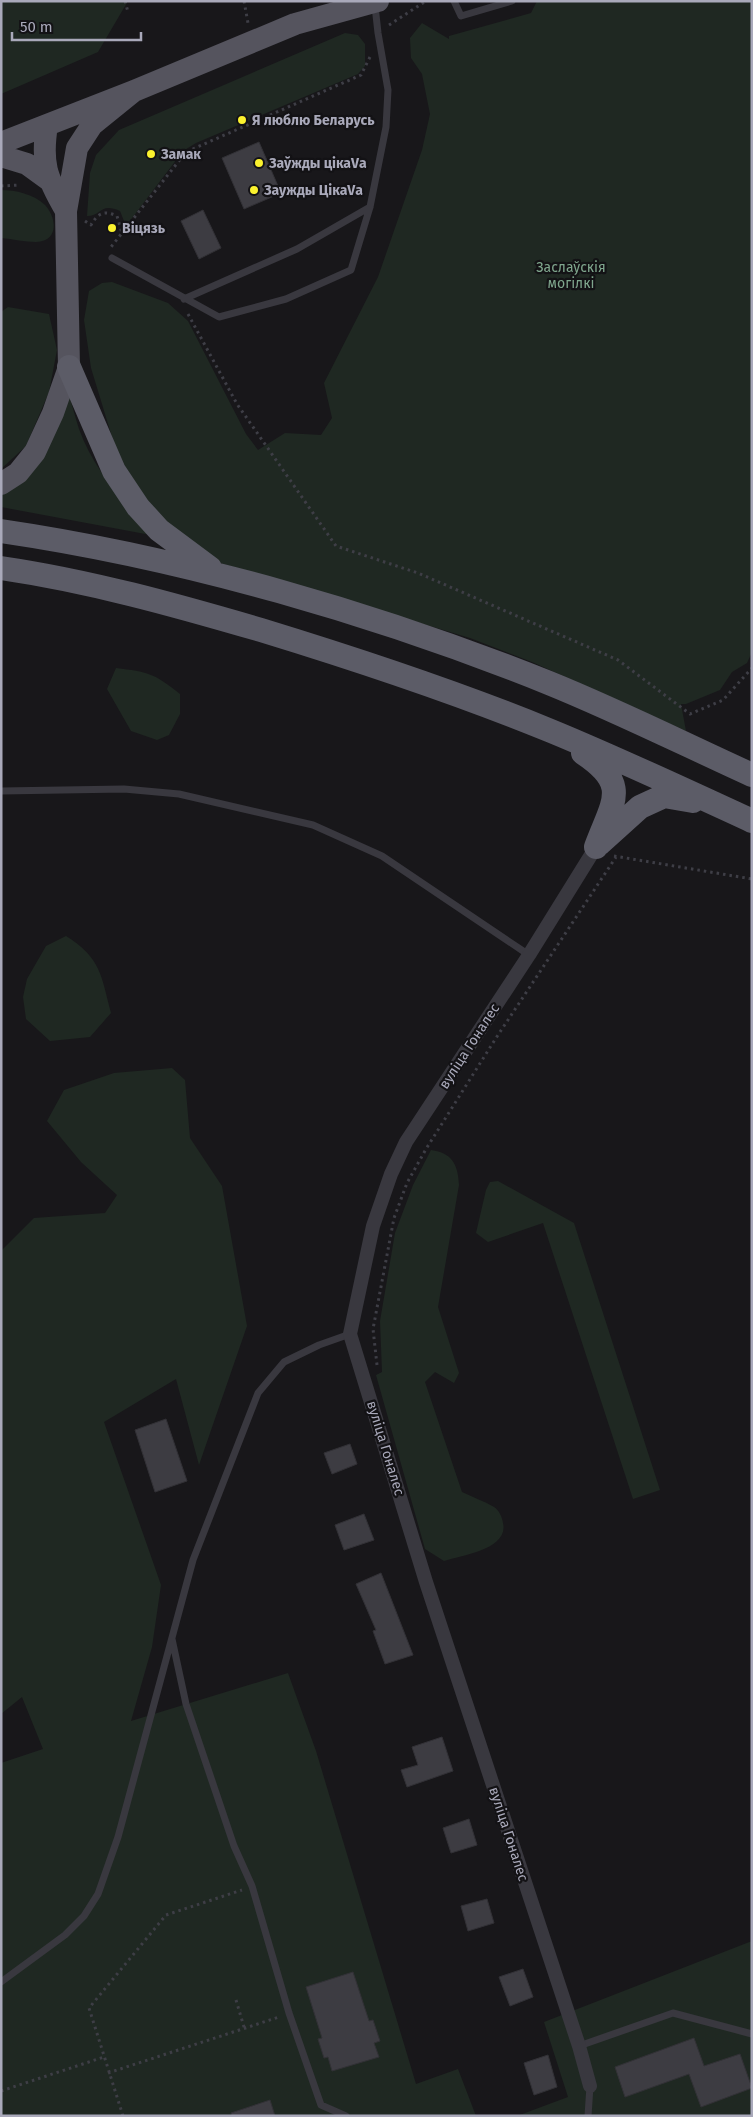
<svg xmlns="http://www.w3.org/2000/svg" width="753" height="2117" viewBox="0 0 753 2117" font-family="'Fira Sans',sans-serif">
	<style>
		.green { fill: #1f2822 }
		.building { fill: #3d3c42; stroke: #323136 }
		.lines { fill: none; stroke-linecap: round; stroke-linejoin: round }
		.path { stroke: #3e3e46; stroke-width: 3; stroke-dasharray: 2.5 4; stroke-linecap: butt }
		.service { stroke: #39383f; stroke-width: 7 }
		.minor { stroke: #39383f; stroke-width: 14 }
		.primary { stroke: #55545e; stroke-width: 22 }
		.trunk { stroke: #5c5c67; stroke-width: 24 }
		.poi-dot { fill: #fbf22e; stroke: #131215; stroke-width: 2 }
		.labels { text-anchor: middle; stroke-width: 4.5; stroke-linejoin: round; paint-order: stroke }
		.poi-label { font-size: 14px; font-weight: bold; fill: #a9a9ba; stroke: #131215; text-anchor: start }
		.park-label { font-size: 14px; fill: #7fa68d; stroke: #131215 }
		.street-label { font-size: 14px; fill: #a9a9ba; stroke: #131215 }
	</style>
	<rect width="100%" height="100%" fill="#18171a"/>
	<path class="green" d="M1 1H128L98 52 1 94Z
		M537 1H752V652L747 663 732 672 720 690 686 704H681L686 731 532 662 470 638 210 560 187 546 133 487 116 450 91 368 84 320 89 291 102 283 112 282 168 303 188 321 246 434 258 450 285 433 321 435 332 418 324 383 378 277 422 150 430 114 422 74 411 58 410 38 422 23 449 39V36L531 13Z
		M345 33 358 35 365 44V66L358 74 196 143 183 151 126 226 120 211C100 202 102 216 87 216L90 173 96 155 119 130Z
		M1 190C15 190 34 194 45 205 57 218 59 241 36 242 25 242 13 239 1 238Z
		M8 307 49 314 57 350 49 392 26 446 1 469V312Z
		M68 392C72 404 75 417 79 429 94 471 126 505 156 536L1 507V494Z
		M116 668C148 672 154 673 180 694V714L169 735 157 740 131 731 107 689Z
		M66 936C101 958 101 975 111 1013L90 1037 50 1041 26 1019 23 997 27 979 46 946Z
		M172 1068 185 1080 190 1138 222 1186 247 1326 199 1465 176 1379 104 1422 161 1585 152 1647 131 1721 288 1673 316 1751 416 2084 458 2069 476 2116H1V1763L43 1749 22 1697 1 1714V1251L34 1218 105 1213 117 1195 81 1162 47 1121 64 1090 114 1073Z
		M431 1150C452 1153 458 1164 459 1185L438 1307 459 1373 454 1383 435 1372 425 1382 462 1492C472 1497 484 1501 494 1507 499 1510 502 1517 503 1523 509 1549 463 1555 444 1561L425 1549 376 1375 382 1372 380 1321 395 1233 413 1185Z
		M498 1181 574 1223 660 1490 633 1499 543 1223 488 1242 476 1233 486 1190 490 1182Z
		M752 1941V2116H517L568 2097 544 2022Z"/>
	<path class="building" d="M259 142 281 193 244 209 222 158Z
		M203 210 221 248 199 259 181 221Z
		M166 1419 187 1481 155 1492 135 1430Z
		M350 1444 357 1464 332 1474 324 1453Z
		M364 1514 374 1540 344 1550 335 1525Z
		M381 1573 413 1655 385 1664 373 1631 376 1630 356 1584Z
		M442 1737 453 1771 407 1787 401 1770 418 1765 412 1747Z
		M469 1819 477 1845 451 1853 443 1828Z
		M487 1899 494 1923 468 1931 461 1906Z
		M523 1969 533 1997 510 2006 499 1977Z
		M353 1972 369 2021 373 2020 380 2041 374 2043 379 2057 332 2071 328 2057 324 2058 318 2039 322 2038 306 1987Z
		M694 2038 704 2066 740 2054 752 2088 701 2107 689 2074 625 2097 615 2067Z
		M548 2055 557 2087 534 2095 524 2063Z
		M270 2100 275 2116H232L231 2113Z"/>
	<g class="lines">
		<path class="path" d="M125 1 128 12
			M244 1 248 23
			M389 25 426 1
			M1 186 20 185
			M85 221 91 225C98 213 104 210 117 216L122 233 111 247
			M122 233 186 152 361 75 370 57
			M188 314 237 404 336 546 418 573 618 660 690 714 723 700 752 668
			M614 856 752 879
			M377 1365 373 1329 394 1218 407 1183 426 1149 496 1038 616 857
			M236 2000 244 2027
			M108 2073 279 2017
			M1 2091 104 2057
			M123 2116 89 2008 166 1915 242 1890"/>
		<path class="service" d="M454 1 461 16 512 1
			M112 258 219 317 286 299 351 270 370 207 386 127 388 90 378 33 375 6
			M184 299 297 249 370 207
			M1 791 124 789 179 794 313 825 382 856 529 955
			M172 1639 186 1704 234 1846 252 1886 289 2013 321 2105 346 2116
			M1 1982 65 1935 84 1916 98 1894 118 1837 193 1560 258 1393 284 1362 319 1345 350 1334
			M579 2046 673 2013 752 2034
			M588 2116 590 2086"/>
		<path class="minor" d="M590 2086 579 2046 426 1582 350 1334 373 1226 391 1174 406 1142 529 955 596 847"/>
		<path class="primary" d="M47 125C41 163 46 177 66 211
			M1 143 134 91 295 24 378 1
			M1 156 27 164 49 180
			M1 484 18 473 35 452 53 413 69 367 66 211 77 148 92 125 134 91"/>
		<path class="trunk" d="M69 367 114 471 138 507 159 530 210 568
			M1 531C185 558 377 614 549 683 618 711 684 744 752 775
			M1 568C90 581 175 605 261 630 359 660 456 692 551 731 619 759 685 790 752 821
			M583 753C631 785 613 801 596 847
			M599 844 640 807 664 796 693 801"/>
	</g>
	<g class="poi-dot">
		<circle cx="242" cy="120" r="5"/>
		<circle cx="151" cy="154" r="5"/>
		<circle cx="259" cy="163" r="5"/>
		<circle cx="254" cy="190" r="5"/>
		<circle cx="112" cy="228" r="5"/>
	</g>
	<g class="labels">
		<g class="poi-label">
			<text x="252" y="125">Я люблю Беларусь</text>
			<text x="161" y="159">Замак</text>
			<text x="269" y="168">Заўжды цікаVа</text>
			<text x="264" y="195">Заужды ЦікаVа</text>
			<text x="122" y="233">Віцязь</text>
		</g>
		<g class="park-label">
			<text x="571" y="272">Заслаўскія<tspan x="571" dy="16">могілкі</tspan></text>
		</g>
		<g class="street-label">
			<text transform="translate(469 1046) rotate(-57)" y="5">вуліца Гоналес</text>
			<text transform="translate(386 1448) rotate(73)" y="5">вуліца Гоналес</text>
			<text transform="translate(509 1834) rotate(72)" y="5">вуліца Гоналес</text>
		</g>
	</g>
	<rect width="753" height="2117" fill="none" stroke="#a9a9ba" stroke-width="5"/>
	<path d="M12 32v8h129v-8" fill="none" stroke="#a9a9ba" stroke-width="2.5"/>
	<text x="20" y="32" font-size="15" fill="#a9a9ba" stroke="#131215" stroke-width="4" paint-order="stroke">50 m</text>
</svg>
